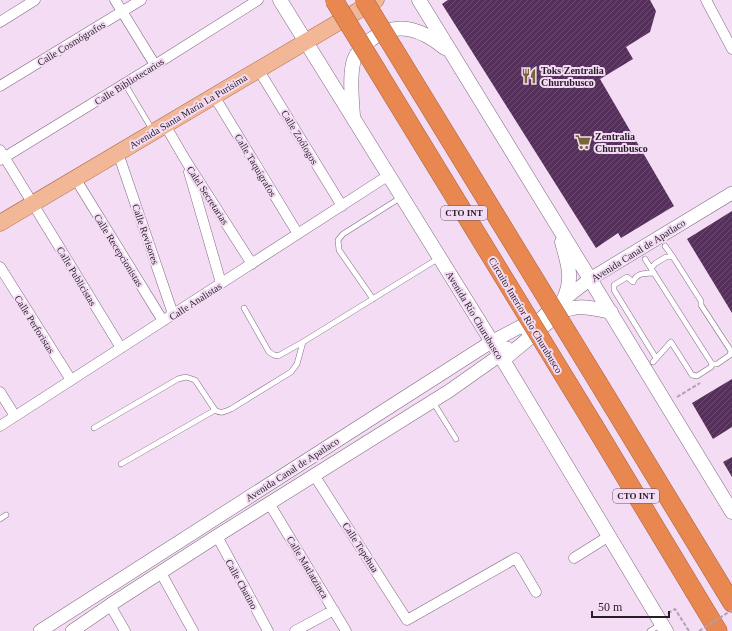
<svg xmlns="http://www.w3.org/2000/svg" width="732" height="631" viewBox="0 0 732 631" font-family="Georgia,serif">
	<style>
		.building { fill: url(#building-hatch) }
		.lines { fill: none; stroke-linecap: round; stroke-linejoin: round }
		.service-casing { stroke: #7e6a7f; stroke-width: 6 }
		.minor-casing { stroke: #7e6a7f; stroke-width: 11 }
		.tertiary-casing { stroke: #7e6a7f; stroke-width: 14 }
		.secondary-casing { stroke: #7e6a7f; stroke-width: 15 }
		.primary-casing { stroke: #a56241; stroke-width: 17 }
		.motorway-casing { stroke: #a56241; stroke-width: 19 }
		.path { stroke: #b2a0b3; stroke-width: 2; stroke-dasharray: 4 2; stroke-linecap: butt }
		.service { stroke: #fff; stroke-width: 5 }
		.minor { stroke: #fff; stroke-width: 10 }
		.tertiary { stroke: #fff; stroke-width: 13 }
		.secondary { stroke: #fff; stroke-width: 14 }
		.primary { stroke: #f2b796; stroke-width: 16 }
		.motorway { stroke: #e98750; stroke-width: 18 }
		.motorway-bridge-casing { stroke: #a56241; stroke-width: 19; stroke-linecap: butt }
		.path-bridge { stroke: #b2a0b3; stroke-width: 2; stroke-dasharray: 4 2; stroke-linecap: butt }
		.motorway-bridge { stroke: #e98750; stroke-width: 18 }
		.labels { text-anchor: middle; stroke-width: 4; stroke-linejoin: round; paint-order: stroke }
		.shield { fill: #f3dcf4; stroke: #645664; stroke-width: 1 }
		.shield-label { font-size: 9px; font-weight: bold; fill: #261d26 }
		.street-label { font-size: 10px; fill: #261d26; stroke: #f3dcf4 }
		.poi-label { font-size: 10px; font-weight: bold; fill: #261d26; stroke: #f3dcf4; text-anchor: start }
	</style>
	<defs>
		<pattern id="building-hatch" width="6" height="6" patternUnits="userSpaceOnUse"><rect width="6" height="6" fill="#54305b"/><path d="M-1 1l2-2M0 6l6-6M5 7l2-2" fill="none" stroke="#694c6f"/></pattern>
	</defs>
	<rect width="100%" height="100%" fill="#f3dcf4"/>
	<path class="building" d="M448 0H650L656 11 650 32 626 47 633 59 600 79 674 206 621 238 618 233 596 248 442 4Z
		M732 211V313L687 239Z
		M732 379V427L713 439 692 403Z
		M732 457V477L723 462Z"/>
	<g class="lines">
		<defs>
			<path id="service" d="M125 84 153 131
				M665 246 673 257
				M645 259 712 364 711 367 697 376 692 375 671 342 653 362
				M651 268 656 263 666 257H673L701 301V305L731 351 730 355 717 364H712
				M654 273C645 274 637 272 633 282L627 277 614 285V290L656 358
				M373 299 339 250 338 240 343 234 400 198
				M244 308 269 352 274 355 278 356 303 342 439 258
				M433 402 456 439
				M94 428 178 379 186 377 195 380 215 410C221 414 224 412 231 409L291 372 297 364 303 342
				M121 464 215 410
				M0 519 6 515
				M650 631 661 624"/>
			<path id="minor" d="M115 0 155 65
				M706 0 732 49
				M0 22 35 0
				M258 69 342 206
				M0 86 141 0
				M214 96 298 234
				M165 125 186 161 252 264
				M0 150 121 348
				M118 153 173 314
				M0 160 155 65 258 0
				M189 172 221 283
				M75 178 163 321
				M0 267 71 380
				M0 392 15 416
				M0 426 389 175
				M314 475 407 620 516 558 536 592
				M269 503 346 631
				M217 536 268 631
				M574 558 609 536
				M161 573 193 631
				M110 605 125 631
				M295 631 334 610"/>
			<path id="tertiary" d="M527 331 547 313 590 279 732 193
				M40 631 491 342 533 320
				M72 631 110 605 217 536 449 391 500 355 507 348"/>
			<path id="secondary" d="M280 0 500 355 666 631
				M419 0 590 279 732 512
				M353 116C352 100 349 75 354 60 357 52 363 46 369 41 396 19 421 29 445 48
				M562 242C568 264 574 279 563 301
				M503 360 558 314C575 303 592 308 611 312"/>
			<path id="primary" d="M0 223 376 0"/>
			<path id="motorway" d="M599 384 732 603
				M595 427 718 631"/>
		</defs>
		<use href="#service" class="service-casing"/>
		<use href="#minor" class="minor-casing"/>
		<use href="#tertiary" class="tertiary-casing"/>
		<use href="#secondary" class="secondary-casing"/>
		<use href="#primary" class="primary-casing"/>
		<use href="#motorway" class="motorway-casing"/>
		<path class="path" d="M677 397 700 383
			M668 613 675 609 689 631"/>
		<use href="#service" class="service"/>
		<use href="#minor" class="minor"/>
		<use href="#tertiary" class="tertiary"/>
		<use href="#secondary" class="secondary"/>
		<use href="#primary" class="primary"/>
		<use href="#motorway" class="motorway"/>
		<defs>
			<path id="motorway-bridge" d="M334 0 595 427
				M364 0 599 384"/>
		</defs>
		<use href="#motorway-bridge" class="motorway-bridge-casing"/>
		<path class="path-bridge" d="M699 631 732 610"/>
		<use href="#motorway-bridge" class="motorway-bridge"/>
	</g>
	<defs>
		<symbol id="restaurant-bare" viewBox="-9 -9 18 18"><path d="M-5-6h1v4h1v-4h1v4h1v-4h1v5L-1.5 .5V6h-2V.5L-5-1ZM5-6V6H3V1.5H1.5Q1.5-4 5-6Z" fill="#7a6534" stroke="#f3dcf4" stroke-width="2.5" paint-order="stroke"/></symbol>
		<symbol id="supermarket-bare" viewBox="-9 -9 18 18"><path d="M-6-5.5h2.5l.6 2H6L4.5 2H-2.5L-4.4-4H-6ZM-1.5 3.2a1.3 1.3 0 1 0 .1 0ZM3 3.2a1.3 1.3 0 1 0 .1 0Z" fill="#7a6534" stroke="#f3dcf4" stroke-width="2.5" paint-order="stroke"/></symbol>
	</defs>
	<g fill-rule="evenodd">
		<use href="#restaurant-bare" x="518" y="65" width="22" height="22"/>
		<use href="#supermarket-bare" x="572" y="131" width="22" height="22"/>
	</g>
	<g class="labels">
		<g class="shield">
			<rect x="441" y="206" width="46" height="14" rx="3"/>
			<rect x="613" y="489" width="46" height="14" rx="3"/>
		</g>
		<g class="shield-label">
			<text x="464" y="216">CTO INT</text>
			<text x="636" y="499">CTO INT</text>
		</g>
		<g class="street-label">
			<text transform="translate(71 43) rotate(-31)" y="4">Calle Cosmógrafos</text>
			<text transform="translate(129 81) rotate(-32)" y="4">Calle Bibliotecarios</text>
			<text transform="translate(188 111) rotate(-31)" y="4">Avenida Santa María La Purísima</text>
			<text transform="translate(300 137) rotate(59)" y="4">Calle Zoólogos</text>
			<text transform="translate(256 165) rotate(59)" y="4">Calle Taquígrafos</text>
			<text transform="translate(208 195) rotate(57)" y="4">Calel Secretarias</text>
			<text transform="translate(146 234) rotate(71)" y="4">Calle Revisores</text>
			<text transform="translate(119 250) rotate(58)" y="4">Calle Recepcionistas</text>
			<text transform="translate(638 250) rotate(-32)" y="4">Avenida Canal de Apatlaco</text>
			<text transform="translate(77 276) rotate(59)" y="4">Calle Publicistas</text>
			<text transform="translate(195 301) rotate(-33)" y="4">Calle Analistas</text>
			<text transform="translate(475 315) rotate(59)" y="4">Avenida Río Churubusco</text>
			<text transform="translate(526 315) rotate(59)" y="4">Circuito Interior Río Churubusco</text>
			<text transform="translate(35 324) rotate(58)" y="4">Calle Perforistas</text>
			<text transform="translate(292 469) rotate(-33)" y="4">Avenida Canal de Apatlaco</text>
			<text transform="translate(361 547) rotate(57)" y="4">Calle Tepehua</text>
			<text transform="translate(308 567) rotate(59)" y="4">Calle Matlatzinca</text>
			<text transform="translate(242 584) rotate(61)" y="4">Calle Chatino</text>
		</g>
		<g class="poi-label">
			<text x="541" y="74">Toks Zentralia<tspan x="541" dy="12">Churubusco</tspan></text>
			<text x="595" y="140">Zentralia<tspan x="595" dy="12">Churubusco</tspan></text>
		</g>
	</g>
	<path d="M592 611v6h77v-6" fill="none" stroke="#261d26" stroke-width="2"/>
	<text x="598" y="611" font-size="12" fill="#261d26" stroke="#f3dcf4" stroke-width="3" paint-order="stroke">50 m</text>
</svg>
